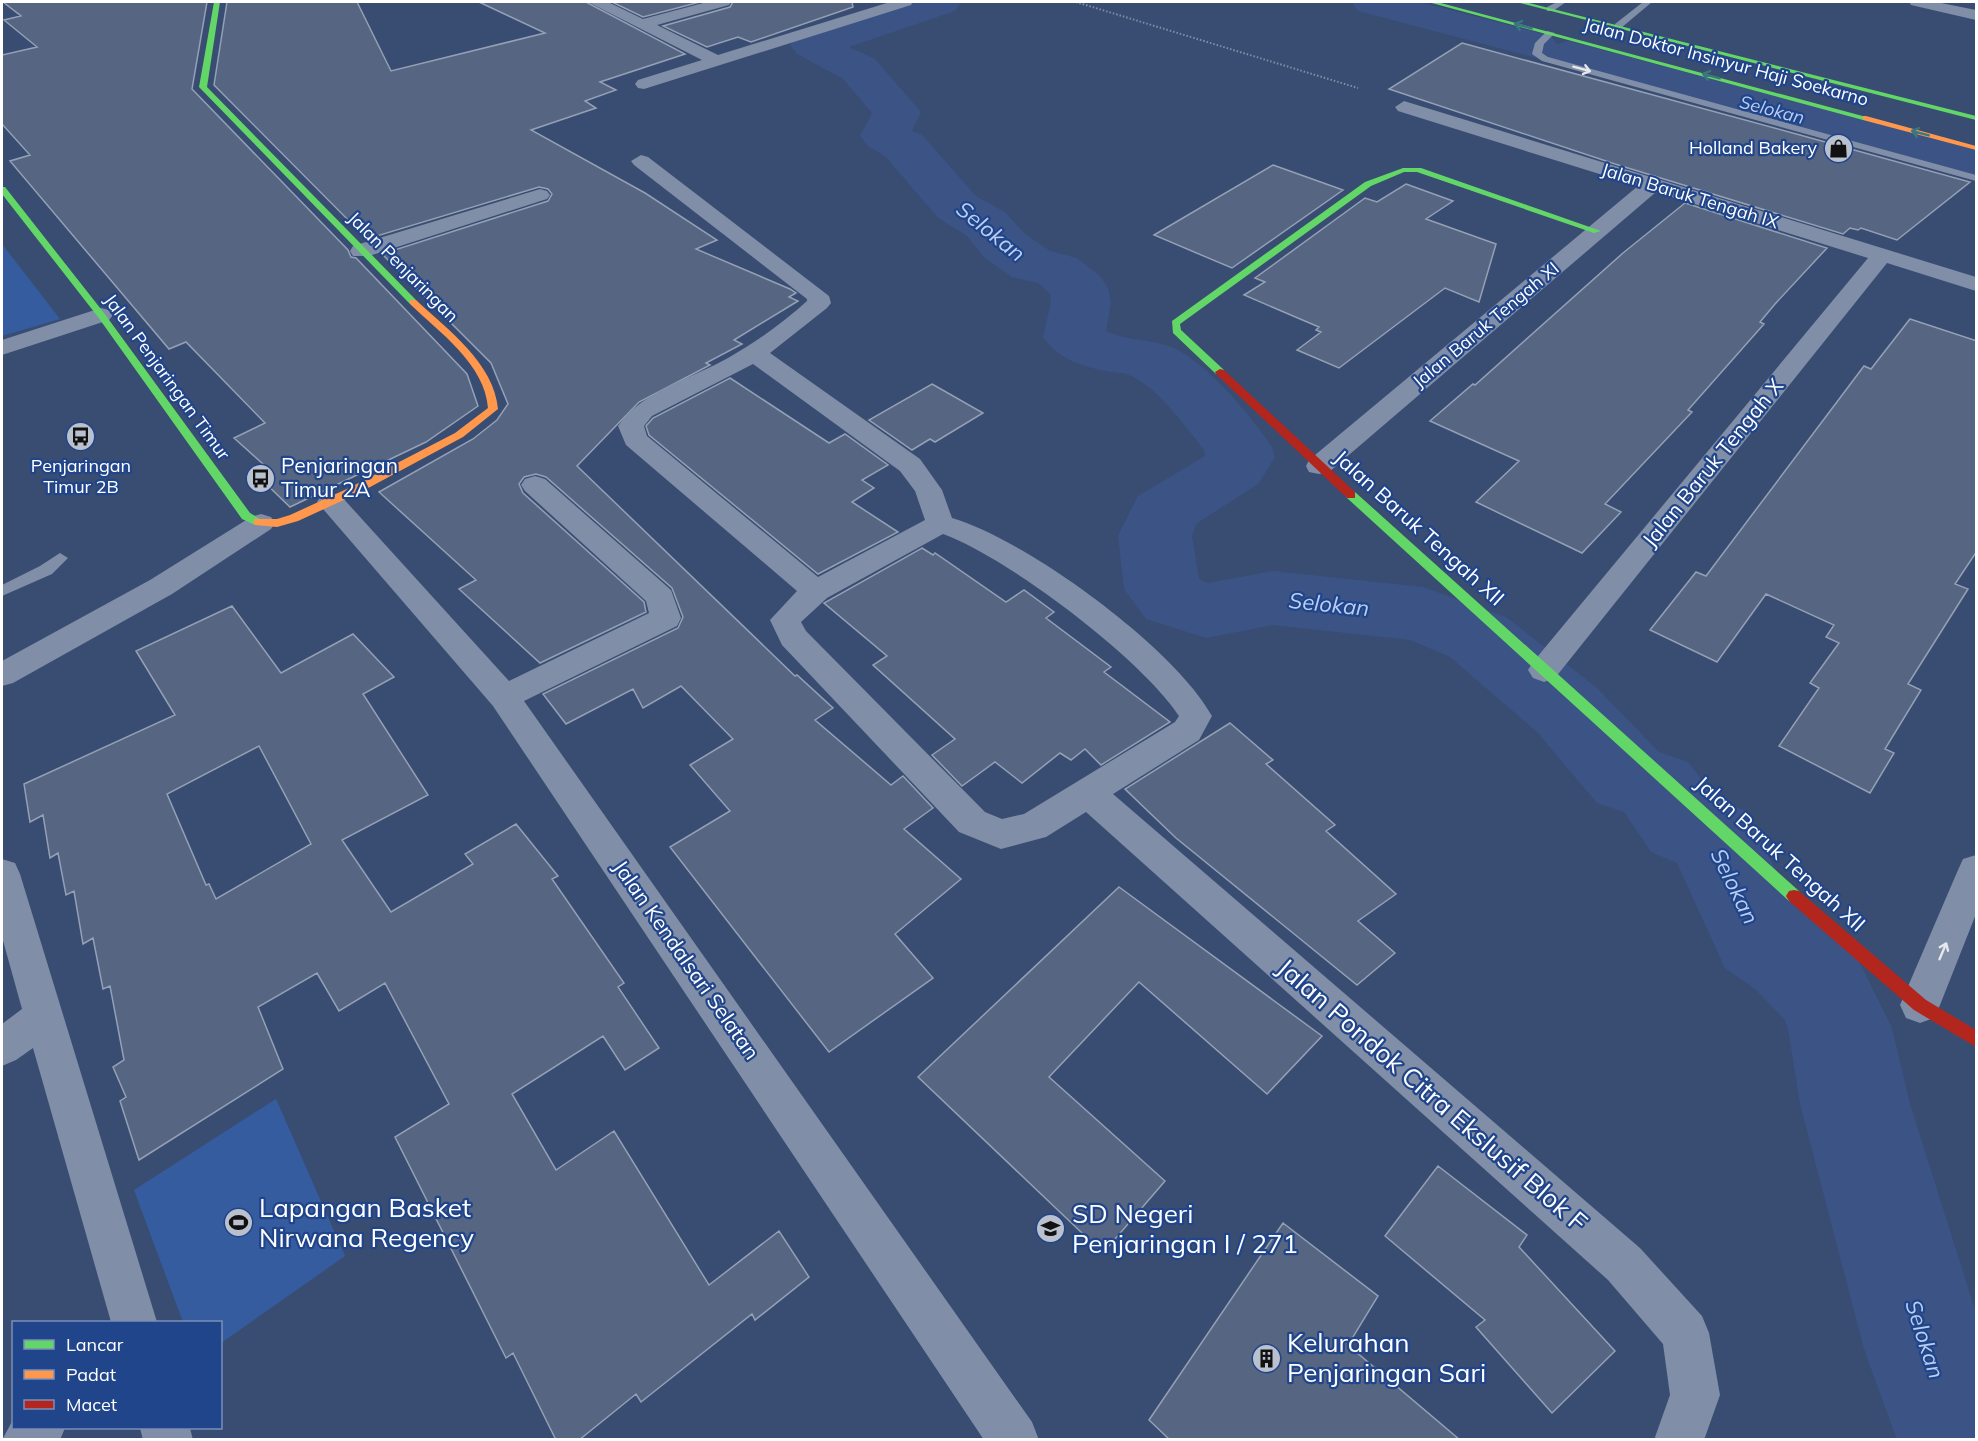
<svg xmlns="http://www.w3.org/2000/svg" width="1978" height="1441" viewBox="0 0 1978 1441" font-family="Mulish,sans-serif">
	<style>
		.green { fill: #365ca0 }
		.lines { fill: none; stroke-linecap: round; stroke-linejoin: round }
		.river { fill: #3b5485; fill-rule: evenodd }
		.building { fill: #556582; stroke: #94a0b5; stroke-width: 1.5; fill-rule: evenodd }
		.path { stroke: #808ea7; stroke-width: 2; stroke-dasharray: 1.5 2; stroke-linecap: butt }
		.lane { fill: #808ea7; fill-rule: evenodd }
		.street { fill: #808ea7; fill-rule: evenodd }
		.fast { fill: #63d668; fill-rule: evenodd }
		.slow { fill: #ff974d; fill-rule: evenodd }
		.jam { fill: #b3261e; fill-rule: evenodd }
		.oneway { stroke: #38787e }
		.oneway2 { stroke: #e6e8ed }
		.labels { text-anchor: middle; stroke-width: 4.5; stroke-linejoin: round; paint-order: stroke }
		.far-street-label { font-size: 18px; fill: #fff; stroke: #21458a }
		.far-water-label { font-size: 18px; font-style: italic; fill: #b9cef2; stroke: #21458a }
		.far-poi-label { font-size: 18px; fill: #fff; stroke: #21458a; text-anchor: end }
		.street-label { font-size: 21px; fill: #fff; stroke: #21458a }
		.poi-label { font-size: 21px; fill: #fff; stroke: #21458a; text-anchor: start }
		.water-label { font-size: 22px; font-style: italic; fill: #b9cef2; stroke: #21458a }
		.near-street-label { font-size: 26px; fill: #fff; stroke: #21458a }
		.near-poi-label { font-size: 26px; fill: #fff; stroke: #21458a; text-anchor: start }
	</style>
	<rect width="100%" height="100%" fill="#394d72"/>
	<path class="green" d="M2 244 60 319 2 336Z
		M276 1099 345 1256 221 1343 220 1322H183L134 1190Z"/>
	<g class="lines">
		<path class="river" d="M901 2H961L955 11 849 47 875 59 921 112 912 131 922 135 976 196 1005 212 1025 234 1050 251 1077 258 1100 276 1108 288 1111 302 1106 331C1126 341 1152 339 1174 348 1208 364 1251 416 1272 447L1275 457 1258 484 1196 524 1192 536 1199 579 1208 583 1273 571 1423 587 1506 617 1597 688 1659 752 1688 762 1717 800 1744 810 1795 906 1825 927 1856 955 1892 1028 1910 1104 1976 1313V1440H1897L1864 1349 1800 1104 1788 1029 1784 1019 1755 989 1725 968 1677 863 1651 852 1624 812 1597 803 1537 732 1450 657 1410 640 1273 625 1206 638 1146 619 1124 589 1118 536 1138 496 1205 456 1204 450C1186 427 1156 385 1129 375 1122 372 1113 373 1106 371 1080 366 1059 359 1043 337L1051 302 1050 294 1038 283 1012 277 985 258 967 236 938 218 886 157 868 146 860 136 872 113 843 79 797 54 790 45 797 36Z
			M1352 2H1419L1551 36 1557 44 1568 41 1584 45 1976 150V181L1552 63 1547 55 1536 58 1358 11Z"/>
	</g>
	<path class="building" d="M3 2H207L192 89 348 250 351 257 356 258 467 374 478 406 426 442 290 507 260 478 272 472 234 438 265 423 186 342 169 349 10 161 30 155 2 124V55L37 47 4 20 21 16Z
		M227 2H357L391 71 545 33 479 2H586L685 54 600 82 616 90 585 101 596 108 531 130 645 193 717 240 696 249 790 289 796 293 789 297 798 301 734 340 742 344 706 363 710 365 639 402 577 466 795 676 797 675 833 708 815 720 891 785 903 776 933 808 904 829 961 879 895 934 933 978 829 1052 670 847 730 811 690 765 733 739 681 686 643 708 633 689 566 724 543 694 678 628 683 617 672 588 546 477 536 474 524 477 519 484 523 493 644 602 646 612 540 663 459 589 476 580 379 492 473 439 497 420 508 404 491 363 382 254 548 201 552 194 548 189 539 187 367 239 214 85Z
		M612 2H700L643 17Z
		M733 2H852L853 7 751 42 738 37 707 47 663 26 730 7Z
		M1462 43 1800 135 1970 182 1897 240 1861 228 1858 230 1850 228 1843 234 1615 164 1389 89Z
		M1273 165 1343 190 1232 268 1154 235Z
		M1406 184 1453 201 1426 219 1496 244 1479 302 1445 288 1339 368 1297 350 1321 332 1316 330 1319 327 1244 295 1265 282 1255 278 1365 198 1377 202Z
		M1685 203 1827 248 1775 304 1760 322 1764 324 1688 410 1692 412 1605 504 1621 512 1582 553 1476 502 1519 461 1430 421 1473 384 1475 385 1623 253Z
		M1910 319 1977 341V551L1955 584 1968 589 1908 684 1921 690 1885 749 1894 753 1870 793 1779 746 1819 688 1810 683 1839 643 1826 637 1834 625 1766 594 1717 662 1650 630 1696 572 1706 576 1864 366 1871 369Z
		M730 378 829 443 845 434 888 465 862 480 874 488 852 502 898 532 818 574 649 435 646 426 653 418Z
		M932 384 983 413 935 442 930 439 912 450 869 420Z
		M922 548 933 555 935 553 1006 602 1024 590 1054 612 1046 618 1111 667 1104 672 1170 722 1101 765 1085 749 1071 760 1060 753 1022 783 995 762 962 786 932 755 955 739 873 665 887 656 824 603Z
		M232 606 281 673 353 634 394 677 363 694 428 795 342 840 391 912 473 864 465 854 516 824 558 876 552 879 624 983 618 987 659 1048 625 1070 603 1036 512 1094 556 1170 614 1131 709 1285 779 1231 809 1277 755 1320 752 1314 641 1402 636 1394 579 1440H556L513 1353 506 1358 395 1137 449 1104 385 983 339 1011 317 973 258 1007 283 1069 139 1160 120 1101 126 1097 113 1067 124 1060 110 986 103 989 93 938 83 944 74 891 66 895 58 853 50 858 43 815 30 822 24 784 175 715 136 651ZM259 746 311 844 216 899 209 884 206 885 167 794Z
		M1230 723 1273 760 1266 764 1335 825 1326 831 1396 894 1358 921 1395 953 1357 985 1176 838 1125 789Z
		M1119 887 1322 1036 1267 1094 1139 982 1049 1077 1165 1181 1103 1253 918 1077Z
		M1438 1166 1527 1235 1519 1247 1615 1351 1552 1413 1476 1327 1485 1320 1385 1236Z
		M1283 1223 1378 1296 1348 1345 1460 1440H1170L1149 1420Z"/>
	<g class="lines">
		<path class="path" d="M1076 2 1358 88"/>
		<path class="lane" d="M1557 2H1566L1553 11H1547V7Z
			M1643 2H1652L1621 28H1615V24Z
			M1547 31 1555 33 1544 44 1542 53 1548 57 1976 175V181L1542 61 1532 54 1535 43Z
			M60 553 68 558 52 574 2 596V585L40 566Z"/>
		<path class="street" d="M588 2H608L643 19 707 2H731L729 5 657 25 718 55 890 2H913L911 5 644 89 638 88 635 84 638 80 702 60Z
			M1909 2H1936L1976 10V20L1911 5Z
			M1404 101 1976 277V291L1887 263 1555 678 1544 682 1533 678 1528 670 1533 662 1868 258 1656 192 1329 472 1319 474 1309 472 1306 466 1309 460 1638 186 1398 111 1395 107Z
			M641 155 648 157 829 296 831 303 827 308 770 353 920 459 942 490 952 518C1027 540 1175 648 1212 716L1199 740 1113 794 1640 1248 1702 1316 1709 1333 1720 1395 1704 1440H1654L1670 1395 1663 1344 1608 1280 1086 812 1046 837 1001 849 959 832 782 645 770 620 797 591 626 445 618 426C642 391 691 379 728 358 756 342 783 323 807 301V299L634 165 631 161ZM753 364 900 471 915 491 925 520 818 577 647 436 644 426 652 416ZM943 534C1007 557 1142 659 1179 716L1175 722 1024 814 1002 819 985 812 806 631 801 622 827 598Z
			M540 189 547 191 550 195 547 199 369 256H353L350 251 353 246Z
			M101 308 109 310 113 315 109 320 2 355V340Z
			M535 476 545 479 671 590 681 618 677 626 524 701 1032 1422 1039 1440H984L493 706 317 502 321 496 331 493 341 496 509 681 649 613 646 601 525 491 521 485 525 479Z
			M261 514 271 517 275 523 271 529 172 594 13 683 2 686V661L150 580 251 517Z
			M1976 855V914L1940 1005 1934 1018 1920 1023 1906 1018 1900 1005 1958 870 1963 859Z
			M2 859 15 863 20 874 157 1322H111L33 1048 16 1060 2 1066V1024L22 1009 2 937Z
			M14 1418V1428H65L60 1440H2Z
			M140 1428H190L193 1440H143Z"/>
		<path class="fast" d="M214 2H220L207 87 416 300V304H410L199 87Z
			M1428 2H1437L1870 118 1863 120Z
			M1516 2H1525L1976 116V120Z
			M1403 168H1421L1601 231 1594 233 1417 172H1404L1371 186 1180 324 1181 330 1224 370V374H1216L1173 333 1172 321 1365 182Z
			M2 187H5L104 313 250 513 265 522 263 525H255L242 519 98 317 2 194Z
			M1351 491 1355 492 1799 891 1802 896 1799 901 1794 902 1789 901 1347 498 1345 495Z"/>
		<path class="slow" d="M1866 116 1976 146V150L1863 120V116Z
			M410 300H416C448 330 494 363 498 409L463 437 359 493 298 521 277 527 255 525 253 522 255 519H277L290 515 351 487 455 433 488 408C485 364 439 332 410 304Z"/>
		<path class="jam" d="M1220 369 1224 370 1355 492V498H1347L1216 374 1215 372Z
			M1794 890 1799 891 1926 1000 1976 1030V1047L1914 1010 1789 901 1786 896 1789 891Z"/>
	</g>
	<defs><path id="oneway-shaft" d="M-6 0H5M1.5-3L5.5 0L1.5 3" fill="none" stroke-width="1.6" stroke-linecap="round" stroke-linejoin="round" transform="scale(1.5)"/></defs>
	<g class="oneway">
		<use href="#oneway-shaft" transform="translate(1523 26) rotate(-165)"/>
		<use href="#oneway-shaft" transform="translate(1711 76) rotate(-165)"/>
		<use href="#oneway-shaft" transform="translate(1920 133) rotate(-165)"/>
	</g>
	<g class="oneway2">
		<use href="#oneway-shaft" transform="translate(1582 69) rotate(15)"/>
		<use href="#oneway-shaft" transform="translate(1943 951) rotate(-67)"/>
	</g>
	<defs>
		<symbol id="shop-disc" viewBox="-11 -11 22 22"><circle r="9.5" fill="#bac1ce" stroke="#21458a"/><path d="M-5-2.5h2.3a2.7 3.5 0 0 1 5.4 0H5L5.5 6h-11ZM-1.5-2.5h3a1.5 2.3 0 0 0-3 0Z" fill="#111"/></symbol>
		<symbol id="bus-disc" viewBox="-11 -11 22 22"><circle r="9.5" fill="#bac1ce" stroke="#21458a"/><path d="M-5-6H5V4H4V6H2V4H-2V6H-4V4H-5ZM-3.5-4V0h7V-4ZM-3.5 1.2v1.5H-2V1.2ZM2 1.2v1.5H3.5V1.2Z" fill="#111"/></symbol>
		<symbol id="stadium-disc" viewBox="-11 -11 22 22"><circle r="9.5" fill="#bac1ce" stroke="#21458a"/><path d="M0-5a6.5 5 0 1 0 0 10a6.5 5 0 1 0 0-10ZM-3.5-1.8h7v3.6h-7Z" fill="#111"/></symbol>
		<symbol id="school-disc" viewBox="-11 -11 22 22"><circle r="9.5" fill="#bac1ce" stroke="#21458a"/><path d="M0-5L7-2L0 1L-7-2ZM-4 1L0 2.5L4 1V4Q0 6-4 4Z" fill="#111"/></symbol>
		<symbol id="building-disc" viewBox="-11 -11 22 22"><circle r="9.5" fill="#bac1ce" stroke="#21458a"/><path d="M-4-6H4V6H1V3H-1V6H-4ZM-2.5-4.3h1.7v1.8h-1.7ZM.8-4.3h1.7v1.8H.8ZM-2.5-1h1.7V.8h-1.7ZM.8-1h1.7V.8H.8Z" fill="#111"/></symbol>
	</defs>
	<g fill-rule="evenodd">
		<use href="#shop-disc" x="1822" y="132" width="33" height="33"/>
		<use href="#bus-disc" x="64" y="420" width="33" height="33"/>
		<use href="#bus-disc" x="244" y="462" width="33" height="33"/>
		<use href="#stadium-disc" x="222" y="1206" width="33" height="33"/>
		<use href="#school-disc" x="1034" y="1212" width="33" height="33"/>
		<use href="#building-disc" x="1250" y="1342" width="33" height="33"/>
	</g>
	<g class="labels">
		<g class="far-street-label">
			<text transform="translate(1726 62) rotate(15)" y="6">Jalan Doktor Insinyur Haji Soekarno</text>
			<text transform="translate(1690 196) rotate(17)" y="6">Jalan Baruk Tengah IX</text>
			<text transform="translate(403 267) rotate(45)" y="6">Jalan Penjaringan</text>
			<text transform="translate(1486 325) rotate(-40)" y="6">Jalan Baruk Tengah XI</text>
			<text transform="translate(167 377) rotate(54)" y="6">Jalan Penjaringan Timur</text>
		</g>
		<g class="far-water-label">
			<text transform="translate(1772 110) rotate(15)" y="6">Selokan</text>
		</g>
		<g class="far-poi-label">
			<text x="1817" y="154">Holland Bakery</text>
			<text x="81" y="472" text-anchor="middle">Penjaringan<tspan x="81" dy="21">Timur 2B</tspan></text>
		</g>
		<g class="street-label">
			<text transform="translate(1713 463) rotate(-51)" y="7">Jalan Baruk Tengah X</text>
			<text transform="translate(1419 528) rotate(42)" y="7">Jalan Baruk Tengah XII</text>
			<text transform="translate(1780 854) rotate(42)" y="7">Jalan Baruk Tengah XII</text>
			<text transform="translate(686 960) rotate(55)" y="7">Jalan Kendalsari Selatan</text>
		</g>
		<g class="poi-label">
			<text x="281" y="473">Penjaringan<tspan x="281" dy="24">Timur 2A</tspan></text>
		</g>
		<g class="water-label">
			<text transform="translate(991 231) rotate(39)" y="8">Selokan</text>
			<text transform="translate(1329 604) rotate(6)" y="8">Selokan</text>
			<text transform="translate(1735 886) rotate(64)" y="8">Selokan</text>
			<text transform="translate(1925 1339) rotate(72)" y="8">Selokan</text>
		</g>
		<g class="near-street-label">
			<text transform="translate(1432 1095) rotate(41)" y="9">Jalan Pondok Citra Ekslusif Blok F</text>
		</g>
		<g class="near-poi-label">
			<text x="259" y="1217">Lapangan Basket<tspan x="259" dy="30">Nirwana Regency</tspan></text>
			<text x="1072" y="1223">SD Negeri<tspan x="1072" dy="30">Penjaringan I / 271</tspan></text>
			<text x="1287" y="1352">Kelurahan<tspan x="1287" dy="30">Penjaringan Sari</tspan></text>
		</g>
	</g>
	<rect width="1978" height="1441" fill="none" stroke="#ffffff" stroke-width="6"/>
	<rect x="12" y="1321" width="210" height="108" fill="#21458a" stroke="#7a8fb9" stroke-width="1.5"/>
	<rect x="24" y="1340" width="30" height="9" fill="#63d668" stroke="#7a8fb9" stroke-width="1.5"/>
	<text x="66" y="1351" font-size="18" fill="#ffffff">Lancar</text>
	<rect x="24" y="1370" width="30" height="9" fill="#ff974d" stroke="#7a8fb9" stroke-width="1.5"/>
	<text x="66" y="1381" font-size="18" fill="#ffffff">Padat</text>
	<rect x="24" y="1400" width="30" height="9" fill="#b3261e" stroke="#7a8fb9" stroke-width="1.5"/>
	<text x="66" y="1411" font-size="18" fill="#ffffff">Macet</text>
</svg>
